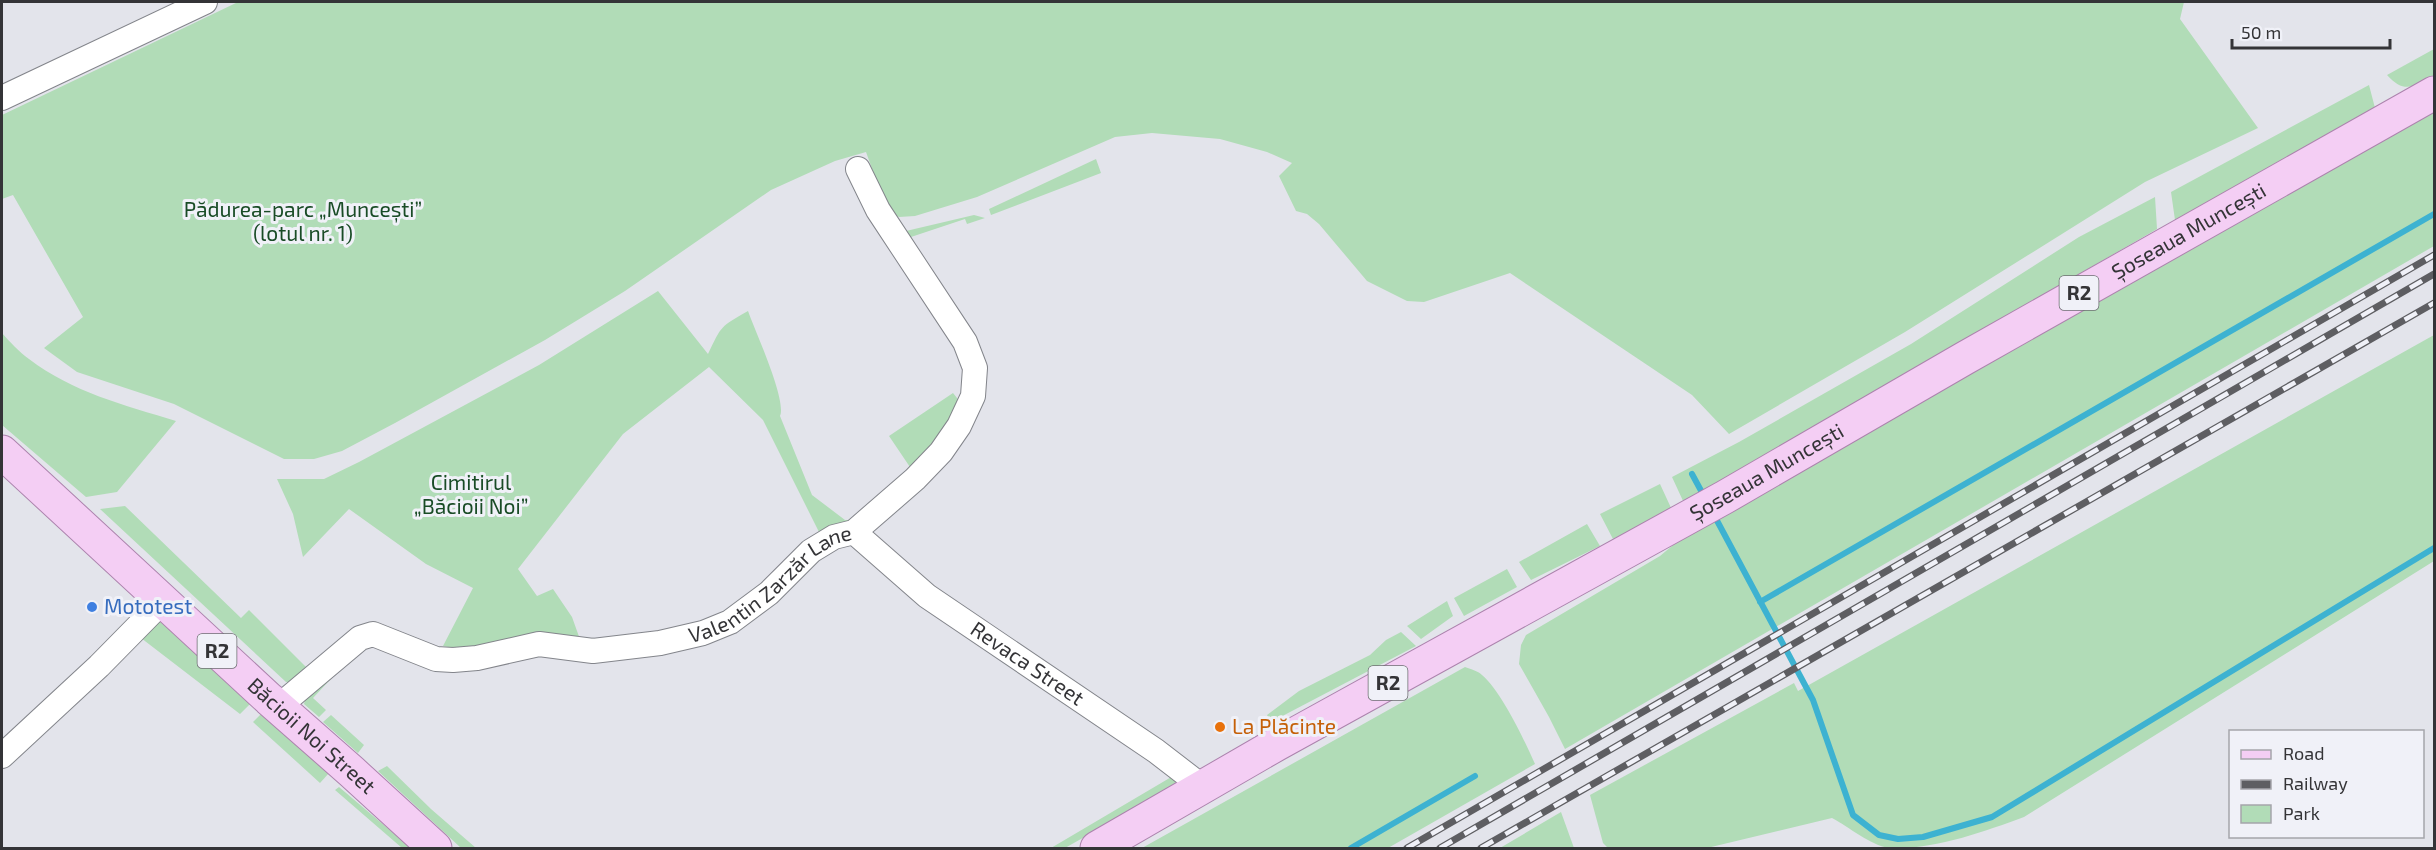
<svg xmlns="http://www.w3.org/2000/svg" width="2436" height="850" viewBox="0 0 2436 850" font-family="'Exo 2',sans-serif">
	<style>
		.green { fill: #b1dcb7 }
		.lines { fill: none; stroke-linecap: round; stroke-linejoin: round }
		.stream { stroke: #3db2d1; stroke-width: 6 }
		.minor-casing { stroke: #83858b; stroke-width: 26 }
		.primary-casing { stroke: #ac83ad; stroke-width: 35 }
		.minor { stroke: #fff; stroke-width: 24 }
		.primary { stroke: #f4cef4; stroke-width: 33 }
		.rail-casing { stroke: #5e5e62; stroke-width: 7 }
		.rail { stroke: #f0f1f8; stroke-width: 4.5; stroke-dasharray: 14; stroke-linecap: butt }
		.shop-dot { fill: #3f7fe0; stroke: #f0f1f8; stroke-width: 2 }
		.food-dot { fill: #e8710a; stroke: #f0f1f8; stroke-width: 2 }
		.labels { text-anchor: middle; stroke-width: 6; stroke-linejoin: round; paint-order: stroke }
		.shield { fill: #f0f1f8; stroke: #6c6d71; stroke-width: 1.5 }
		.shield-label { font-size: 20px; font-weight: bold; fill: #343437 }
		.park-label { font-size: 21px; fill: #194c26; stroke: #f0f1f8 }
		.street-label { font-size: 21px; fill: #343437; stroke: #f0f1f8 }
		.shop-label { font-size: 21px; fill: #366cbe; stroke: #f0f1f8; text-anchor: start }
		.food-label { font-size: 21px; fill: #c56008; stroke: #f0f1f8; text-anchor: start }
	</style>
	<rect width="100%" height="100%" fill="#e3e4eb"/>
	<path class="green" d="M238 2H2184L2180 19 2258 128 2145 182 1905 332 1729 434 1692 395 1510 273 1424 302 1407 301 1367 281 1319 224 1307 214 1296 211 1279 176 1292 163 1267 152 1220 139 1152 133 1115 137 977 197 915 216 899 217 887 210 866 152 835 161 771 190 625 291 545 340 395 423 342 451 314 459H284L174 404 77 372 44 348 83 317 13 195 2 199V115Z
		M2434 49V75C2415 86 2405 95 2387 75Z
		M2369 85 2375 108 2176 227 2171 192Z
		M2434 112V246L1565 749 1549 717 1519 664 1521 645 1526 635 1660 556 1690 531Z
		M1096 159 1101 173 991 215 989 209Z
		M2155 197 2157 229 1684 503 1672 477 1739 442 1911 344 2079 237Z
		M974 215 985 218 967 224 965 219 905 239 906 231Z
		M658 291 708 354C722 325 720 327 748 311 755 331 787 400 780 416L812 495 845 520H854L819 532 763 420 709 367 623 434 518 569 537 596 553 589 572 617 582 645 464 650 443 646 473 588 426 564 349 509 303 557 293 514 277 479H324L359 462 539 365Z
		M2 333C10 342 19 352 29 359 72 392 124 405 176 421L117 492 86 497 2 425Z
		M2434 335V561L2024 817C1983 832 1934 850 1889 848 1870 845 1849 827 1832 818L1707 848H1608L1603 843 1590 795 1794 683 1798 691Z
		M953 393 961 403 914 473 889 436Z
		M1660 484 1672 510 1613 539 1600 514Z
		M125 506 241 618 249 610 311 672 295 682H286L100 509Z
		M1587 524 1600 546 1531 580 1519 562Z
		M1507 569 1517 587 1464 616 1454 598Z
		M1447 601 1453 616 1421 639 1407 626Z
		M159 620 253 701 240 714 141 638Z
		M1401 632 1416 646 1271 722 1267 715 1299 691 1370 655 1386 640Z
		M374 644 355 653 313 698 326 710 319 717 304 704 306 696 351 653Z
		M1465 667C1470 669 1478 671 1482 675 1501 691 1525 741 1535 764L1388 848H1142Z
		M263 712 329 773 320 783 253 722Z
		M331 715 364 745 358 753 323 722Z
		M387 766 431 809 476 848H461L378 771Z
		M1173 776 1180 783 1065 848H1051Z
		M339 787 411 848H402L335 790Z
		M1561 812 1574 848H1500Z"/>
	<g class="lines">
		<path class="stream" d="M1692 474 1705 498
			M1714 515 1813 700 1853 815 1879 835 1898 839 1923 837 1992 817 2434 548
			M1760 602 2434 214
			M1351 848 1475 776"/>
		<defs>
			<g id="minor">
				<path d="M2 98 205 2"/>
				<path id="s1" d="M854 532 927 596 1156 751 1204 788"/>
				<path id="s2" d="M278 707 360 638 373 634 436 659 453 660 477 658 539 644 593 651 660 643 703 633 730 622 769 593 811 551 834 537 854 532 915 479 941 452 959 426 973 396 975 368 965 342 878 210 858 169"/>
				<path d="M2 756 99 666 163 601"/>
			</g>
			<g id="primary">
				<path id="s3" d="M2 452 269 699 352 772 435 848"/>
				<path id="s4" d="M1097 848 1277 744 1725 497 1965 358 2434 93"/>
			</g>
		</defs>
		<use href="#minor" class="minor-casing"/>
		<use href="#primary" class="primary-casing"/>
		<use href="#minor" class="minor"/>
		<use href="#primary" class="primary"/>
		<defs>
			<path id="rail" d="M1407 848 2434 255
				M1440 848 2434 274
				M1481 848 2434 303"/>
		</defs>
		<use href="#rail" class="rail-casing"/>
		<use href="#rail" class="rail"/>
	</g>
	<circle class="shop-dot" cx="92" cy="607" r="6"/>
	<circle class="food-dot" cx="1220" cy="727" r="6"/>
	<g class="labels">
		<g class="shield">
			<rect x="2059.5" y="276" width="39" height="34" rx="4.5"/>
			<rect x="197.5" y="634" width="39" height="34" rx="4.5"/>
			<rect x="1368.5" y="666" width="39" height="34" rx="4.5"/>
		</g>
		<g class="shield-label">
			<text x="2079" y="300">R2</text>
			<text x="217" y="658">R2</text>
			<text x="1388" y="690">R2</text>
		</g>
		<g class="park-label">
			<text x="303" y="217">Pădurea-parc „Muncești”<tspan x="303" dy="24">(lotul nr. 1)</tspan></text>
			<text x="471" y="490">Cimitirul<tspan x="471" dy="24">„Băcioii Noi”</tspan></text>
		</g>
		<g class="street-label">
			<text dy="7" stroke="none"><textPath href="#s4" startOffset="1254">Șoseaua Muncești</textPath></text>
			<text dy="7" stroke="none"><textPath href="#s4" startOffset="768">Șoseaua Muncești</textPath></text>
			<text dy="7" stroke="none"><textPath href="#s2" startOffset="543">Valentin Zarzăr Lane</textPath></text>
			<text dy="7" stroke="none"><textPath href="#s1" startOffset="218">Revaca Street</textPath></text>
			<text dy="7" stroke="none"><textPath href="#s3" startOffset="420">Băcioii Noi Street</textPath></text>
		</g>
		<g class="shop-label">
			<text x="104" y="614">Mototest</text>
		</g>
		<g class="food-label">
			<text x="1232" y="734">La Plăcinte</text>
		</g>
	</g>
	<rect width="2436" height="850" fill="none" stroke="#343437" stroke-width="6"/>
	<rect x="2229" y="730" width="195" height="108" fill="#f0f1f8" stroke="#a5a5ab" stroke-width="1.5"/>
	<rect x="2241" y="750" width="30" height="9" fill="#f4cef4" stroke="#a5a5ab" stroke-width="1.5"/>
	<text x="2283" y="760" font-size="18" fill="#343437">Road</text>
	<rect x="2241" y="780" width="30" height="9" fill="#5e5e62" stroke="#a5a5ab" stroke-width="1.5"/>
	<text x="2283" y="790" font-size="18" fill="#343437">Railway</text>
	<rect x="2241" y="805" width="30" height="18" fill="#b1dcb7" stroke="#a5a5ab" stroke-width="1.5"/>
	<text x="2283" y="820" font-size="18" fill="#343437">Park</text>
	<path d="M2232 39v9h158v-9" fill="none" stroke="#343437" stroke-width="3"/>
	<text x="2241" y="39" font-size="18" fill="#343437" stroke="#f0f1f8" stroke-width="4.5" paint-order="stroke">50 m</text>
</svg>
